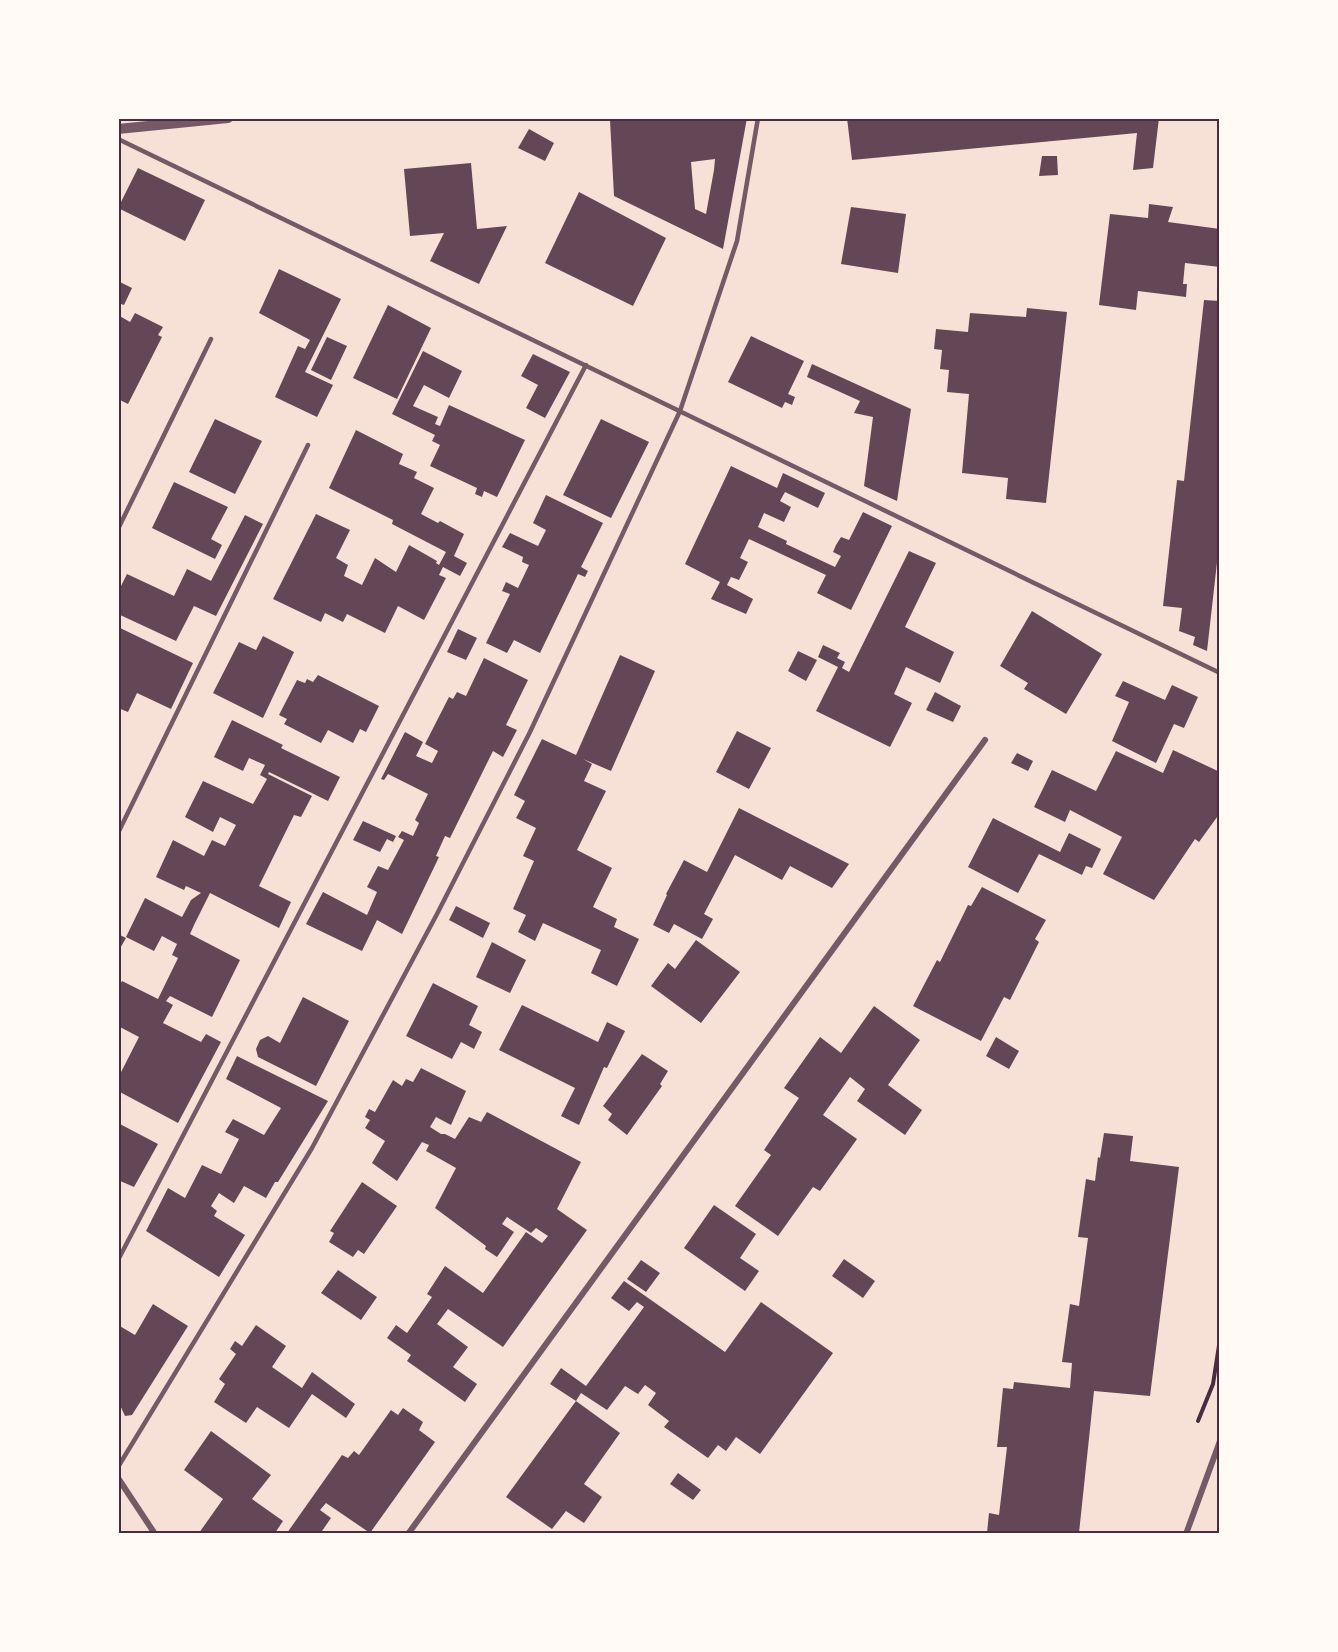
<svg xmlns="http://www.w3.org/2000/svg" width="1338" height="1652" viewBox="0 0 1338 1652" font-family="'Roboto Condensed',sans-serif">
	<style>
		.building { fill: #644757; fill-rule: evenodd }
		.lines { fill: none; stroke-linecap: round; stroke-linejoin: round }
		.path { stroke: #4a2c40; stroke-width: 4 }
		.service { stroke: #755966; stroke-width: 4.5 }
		.minor { stroke: #755966; stroke-width: 6 }
		.tertiary { stroke: #755966; stroke-width: 10 }
		.neatline { fill: none; stroke: #4a2c40; stroke-width: 2 }
	</style>
	<rect width="100%" height="100%" fill="#f7e1d7"/>
	<path class="building" d="M625 118H747L723 249 614 196 610 120ZM715 159 714 170 706 214 695 209 691 162Z
		M847 118H1159L1153 168 1133 170 1137 133 852 160Z
		M529 129 554 143 545 161 518 148Z
		M1042 156H1057L1058 175 1039 176Z
		M471 163 477 229 507 226 479 284 430 261 444 233 410 236 404 169Z
		M138 168 205 200 185 241 118 208Z
		M579 192 666 238 633 306 545 263Z
		M1149 204 1173 207 1168 222 1220 229V267L1185 263 1183 284H1187L1186 297 1138 291 1136 310 1099 305 1110 214 1148 218Z
		M851 207 906 214 898 273 841 264Z
		M279 269 341 299 305 372 333 385 317 417 275 397 298 346 305 349 310 340 259 313Z
		M118 281 132 288 124 305 118 303Z
		M1204 300 1220 301V536L1207 651 1193 645 1195 637 1179 631 1182 608 1163 606 1177 480 1184 481Z
		M388 305 431 328 397 399 353 378Z
		M1027 308 1067 312 1046 503 1006 499 1008 478 962 473 969 394 947 392 949 370 940 369 942 350 934 349 936 329 968 332 970 313 1026 317Z
		M135 313 163 327 158 335 162 337 128 404 118 399V315L130 322Z
		M751 336 804 361 788 394 795 397 792 405 785 402 782 408 728 382Z
		M327 337 347 346 331 380 311 370Z
		M423 351 462 371 449 398 424 385 413 406 438 417 435 424 440 426 449 405 525 440 497 497 484 491 482 497 475 494 477 488 430 466 440 445 432 441 435 435 392 414Z
		M533 354 570 372 545 418 526 408 538 385 521 376Z
		M812 364 911 409 897 501 864 486 873 417 854 413 860 401 807 377Z
		M215 419 262 441 235 494 189 472Z
		M601 419 649 442 611 518 563 495Z
		M356 430 403 454 399 464 417 472 414 478 434 488 421 514 438 523 440 521 464 534 454 556 467 563 460 576 443 567 439 575 446 578 424 620 398 606 385 633 347 614 343 622 325 613 321 622 273 599 316 514 350 530 336 558 348 565 344 576 362 585 375 558 396 572 409 545 437 561 436 563 439 565 446 552 392 524 393 520 329 488Z
		M731 466 777 488 783 473 825 493 818 508 785 492 780 501 791 507 784 522 764 513 758 527 787 541 786 544 835 567 841 556 833 552 836 545 841 537 849 540 863 512 892 526 851 610 817 593 826 575 749 539 740 558 748 562 739 580 731 577 727 585 753 599 746 614 711 599 720 582 685 564Z
		M174 482 228 507 211 539 222 545 215 559 152 528Z
		M546 495 603 523 581 567 588 571 585 577 578 574 540 653 514 640 507 653 486 643 510 594 502 591 506 582 518 588 529 565 522 562 523 557 502 547 510 533 538 546 546 530 533 523Z
		M245 515 263 524 216 616 194 606 176 641 118 614V592L127 574 174 596 187 569 211 581Z
		M909 551 936 563 905 627 954 652 940 683 906 667 894 694 912 703 890 747 816 711 838 667 818 657 823 645 840 653 837 658 845 662 842 668 849 672Z
		M1032 611 1102 654 1066 714 1024 689 1028 683 1000 666Z
		M118 627 193 663 171 709 137 693 128 712 118 708Z
		M458 629 477 638 466 660 447 652Z
		M263 636 294 652 263 718 213 693 239 642 256 650Z
		M798 651 817 660 806 681 788 671Z
		M620 655 655 671 611 771 583 759 592 764 584 781 606 791 577 850 612 868 593 907 617 919 614 927 639 939 617 986 591 973 601 950 543 923 535 941 518 932 526 915 513 909 534 861 523 856 536 828 516 818 525 801 514 795 542 739 576 755Z
		M484 658 528 680 506 725 517 730 503 757 493 751 450 838 445 836 436 856 439 857 402 934 377 920 362 951 306 924 323 892 367 915 377 892 367 887 378 866 388 870 404 840 398 837 402 831 413 836 419 823 415 820 428 794 388 774 384 780 381 779 405 732 423 742 416 756 432 763 438 751 425 744 449 697 453 699 457 692 466 696Z
		M318 675 379 706 366 732 360 729 353 743 328 730 321 743 284 724 287 719 279 715 297 680 305 683 307 679 313 682Z
		M1123 681 1165 700 1172 685 1198 697 1184 728 1174 724 1156 763 1112 741 1129 702 1115 696Z
		M935 692 961 706 953 722 926 710Z
		M232 720 283 745 281 748 340 777 328 801 269 772 268 774 312 796 301 817 294 815 259 886 291 902 279 928 210 893 195 923 190 934 240 960 212 1017 170 996 166 1001 173 1005 163 1023 201 1042 206 1034 221 1042 178 1123 118 1091V1078L139 1037 118 1026V988L122 981 158 999 178 958 172 955 177 944 162 936 154 951 126 937 145 898 182 917 191 900 201 893 186 886 184 890 156 877 173 840 204 856 212 840 225 846 236 825 220 817 213 832 185 817 203 781 253 804 267 779 260 775 265 765 249 758 243 771 214 757Z
		M737 731 771 748 749 789 716 772Z
		M1173 750 1220 772V813L1199 842 1195 839 1154 900 1103 874 1122 837 1070 810 1065 822 1034 807 1052 770 1096 791 1116 751 1163 773Z
		M1017 753 1033 761 1028 771 1011 763Z
		M739 808 849 864 832 888 790 866 782 880 735 855 704 914 713 919 702 939 674 924 669 933 653 925 667 895 666 894 684 860 707 872Z
		M993 818 1060 852 1069 833 1101 849 1092 868 1086 866 1082 875 1039 854 1018 893 968 867Z
		M363 821 396 836 393 842 387 839 380 852 353 840Z
		M982 887 1046 920 1035 939 1039 942 1010 1000 1004 997 981 1041 913 1006 937 960 940 962 968 905 971 906Z
		M456 906 490 923 483 938 449 920Z
		M118 934 126 938 118 952Z
		M696 940 740 972 701 1023 651 986 668 963 675 969Z
		M492 942 526 960 510 993 476 977Z
		M433 983 478 1006 469 1025 482 1032 474 1049 461 1042 452 1059 406 1036Z
		M303 997 349 1021 316 1086 258 1057 256 1049 260 1040 268 1036 280 1043Z
		M522 1005 598 1042 607 1022 625 1031 607 1068 604 1067 579 1125 561 1116 575 1088 499 1050Z
		M874 1006 920 1040 888 1085 922 1110 905 1135 857 1101 865 1089 850 1077 823 1115 857 1139 820 1191 813 1187 778 1236 735 1206 771 1155 764 1150 799 1098 784 1088 820 1037 841 1053Z
		M996 1037 1019 1051 1009 1069 986 1056Z
		M642 1054 668 1071 660 1084 662 1086 627 1135 608 1120 612 1114 603 1106Z
		M237 1056 328 1101 278 1182H275L266 1198 244 1186 234 1203 219 1193 211 1206 217 1211 214 1216 245 1235 219 1277 146 1231 168 1188 185 1198 202 1165 221 1174 239 1139 225 1132 233 1119 264 1135 281 1108 226 1079Z
		M421 1068 466 1091 451 1125 436 1117 430 1127 441 1134H445L455 1139 469 1117 481 1122 487 1112 581 1162 557 1209 587 1230 503 1347 448 1309 437 1324 468 1347 453 1367 477 1384 465 1402 407 1361 411 1355 387 1338 396 1325 407 1333 432 1297 427 1294 445 1266 483 1293 526 1232 542 1243 548 1236 536 1228 531 1233 507 1217 502 1224 514 1232 497 1257 485 1249 486 1246 435 1208 456 1168 426 1151 429 1145 422 1142 397 1181 372 1163 385 1141 365 1128 370 1120 365 1117 369 1109 375 1112 393 1080 402 1086 406 1079 413 1082Z
		M118 1123 158 1144 134 1187 118 1180Z
		M1104 1133 1133 1136 1130 1161 1179 1167 1150 1396 1094 1391 1079 1533H987L989 1513 999 1515 1007 1447H997L1003 1388 1013 1389 1014 1382 1070 1388 1072 1363 1062 1362 1070 1304 1079 1306 1088 1238 1078 1237 1086 1179 1095 1181 1098 1157 1100 1158Z
		M362 1182 397 1206 364 1254 358 1250 353 1257 329 1242 334 1233 330 1231Z
		M714 1205 756 1234 740 1258 759 1271 745 1291 684 1248Z
		M844 1259 875 1281 863 1298 832 1276Z
		M641 1260 660 1273 646 1292 627 1279Z
		M338 1270 377 1297 361 1320 321 1293Z
		M624 1281 725 1352 761 1302 833 1353 760 1454 736 1437 726 1451 718 1445 708 1458 664 1427 669 1421 648 1405 656 1393 645 1385 638 1394 625 1386 607 1410 581 1393 576 1401 550 1384 561 1368 586 1386 644 1307 637 1302 629 1311 611 1298Z
		M153 1304 188 1326 132 1415 125 1416 118 1401V1325L135 1335Z
		M256 1325 286 1346 272 1367 302 1388 312 1372 355 1404 346 1418 312 1394 289 1428 257 1407 246 1423 214 1402 225 1384 219 1379 236 1354 230 1349 235 1341 242 1346Z
		M576 1401 620 1433 584 1484 602 1497 584 1523 566 1511 552 1529 506 1497Z
		M403 1408 423 1422 419 1430 435 1442 370 1533 326 1503 320 1510 331 1518 322 1531 326 1533H287L342 1455 348 1458 354 1451 359 1455 391 1410 398 1415Z
		M211 1431 271 1475 252 1499 283 1521 275 1533H199L223 1499 184 1470Z
		M678 1473 701 1490 693 1500 670 1484Z"/>
	<g class="lines">
		<path class="path" d="M1198 1421 1213 1384 1220 1339"/>
		<path class="service" d="M118 139 1220 673
			M118 529 211 339
			M118 833 308 445
			M118 1260 586 365
			M118 1467 312 1148 437 914 530 732 680 411 737 241 758 118"/>
		<path class="minor" d="M118 1478 155 1534
			M408 1534 985 740
			M1186 1534 1220 1441"/>
		<path class="tertiary" d="M118 129 228 118"/>
	</g>
	<rect width="1338" height="1652" fill="none" stroke="#fffaf5" stroke-width="240"/>
	<rect x="120" y="120" width="1098" height="1412" class="neatline"/>
</svg>
